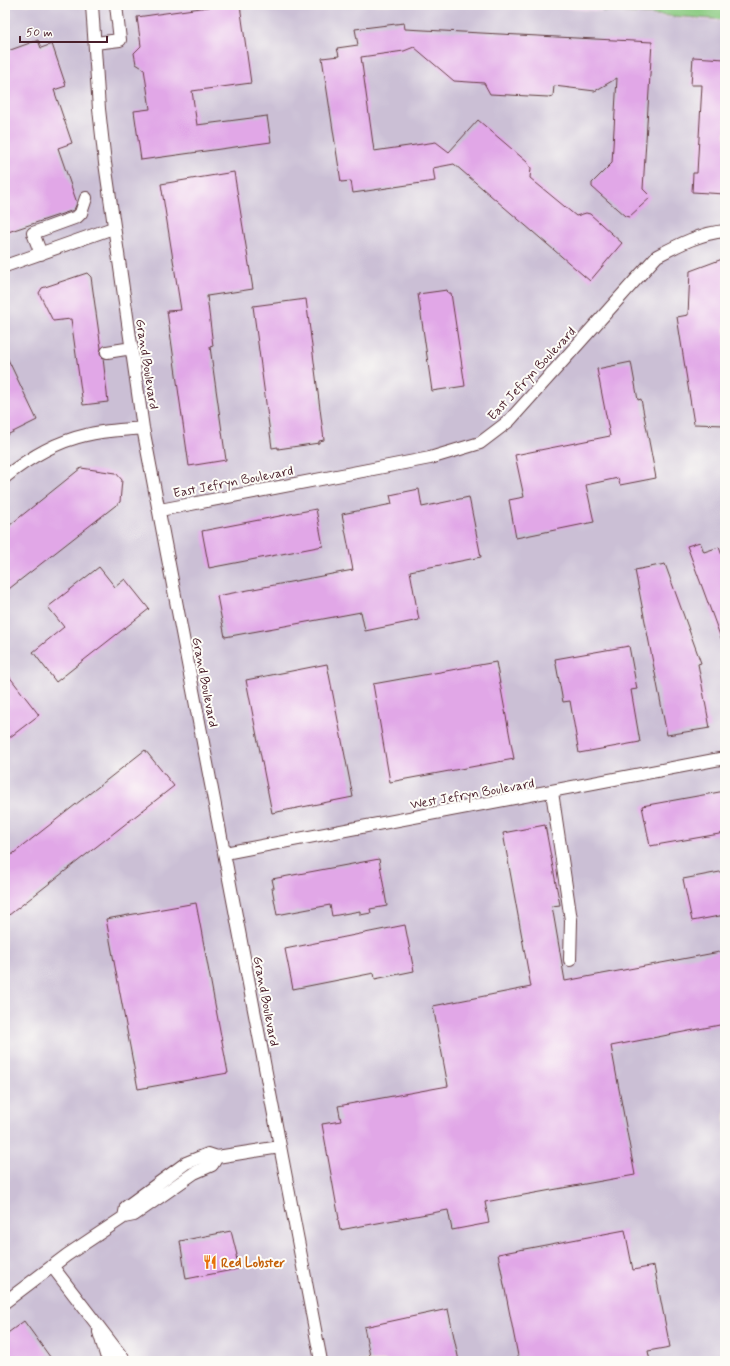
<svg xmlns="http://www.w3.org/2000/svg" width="730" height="1366" viewBox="0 0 730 1366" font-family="Mynerve,sans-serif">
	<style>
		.built { fill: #ebd1eb }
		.industrial { fill: #cbbfd5 }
		.green { fill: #8aca81; stroke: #6a7456 }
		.building { fill: #e1a7e7 }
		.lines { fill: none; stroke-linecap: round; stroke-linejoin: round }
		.minor-casing { stroke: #633d43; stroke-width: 14 }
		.minor { stroke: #fff; stroke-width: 12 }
		.labels { text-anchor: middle; stroke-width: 4; stroke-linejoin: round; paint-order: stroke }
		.street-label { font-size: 13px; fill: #4a1f2b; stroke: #fdfcf7 }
		.food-label { font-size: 13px; font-weight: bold; fill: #c56008; stroke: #fdfcf7; text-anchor: start }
	</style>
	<rect width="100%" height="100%" fill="#fdfcf7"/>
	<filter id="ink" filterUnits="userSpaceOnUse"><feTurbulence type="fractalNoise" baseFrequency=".025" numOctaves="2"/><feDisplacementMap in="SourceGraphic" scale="8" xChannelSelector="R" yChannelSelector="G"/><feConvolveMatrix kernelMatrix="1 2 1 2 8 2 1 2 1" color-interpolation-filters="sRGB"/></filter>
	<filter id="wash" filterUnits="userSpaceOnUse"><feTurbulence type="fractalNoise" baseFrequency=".012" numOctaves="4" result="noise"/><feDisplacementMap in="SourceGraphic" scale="16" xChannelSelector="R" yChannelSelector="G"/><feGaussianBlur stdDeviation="0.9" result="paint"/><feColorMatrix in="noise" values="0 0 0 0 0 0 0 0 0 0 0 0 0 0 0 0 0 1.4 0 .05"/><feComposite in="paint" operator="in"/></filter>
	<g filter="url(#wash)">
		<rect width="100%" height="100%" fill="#efe7cc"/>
		<path class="built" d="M520 5H725V22Z"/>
		<path class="industrial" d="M5 5H520L725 22V1361H5Z"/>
		<path class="green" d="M602 5H725V20L602 11Z"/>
		<g id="blocks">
			<path class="building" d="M222 5H240L251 83 192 91 197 125 267 116 271 142 141 160 134 111 150 109 144 69 136 64 134 53 141 46 137 17Z
				M404 23 405 29 652 42 643 189 651 197 629 217 625 216 592 187V183L612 163 617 78 595 91 554 86 553 96 548 97 490 94 484 83 454 81 414 47 404 51 361 57 374 151 436 142 449 152 478 120 527 162 531 168 530 178 576 216 586 213 590 214 622 243 590 281 454 164 433 168 435 181 353 193 351 181 341 182 322 58 339 56 337 48 358 45 355 29Z
				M38 40 41 48 52 44 66 86 54 90 72 143 58 148 77 203 74 210 5 233V52Z
				M693 57 725 59V194L692 192 693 173H697L702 85H691Z
				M234 172 253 289 207 296 213 346 210 347 226 460 189 466 167 311 181 310 161 184Z
				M725 258V425L694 424 677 317 688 315 690 271Z
				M87 273 91 277 101 348 100 353 103 358 108 402 83 405 71 319 53 321 39 293 42 288Z
				M447 290 448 293H451L465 386 432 391 418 294Z
				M306 299 324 440 319 441V443L278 449V447L272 448 253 306Z
				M5 353 37 420 5 436Z
				M631 362 638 400 641 399 656 478 620 485 618 478 586 485 594 522 516 538 509 500 524 497 515 455 610 436 597 369Z
				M81 468 116 473 122 480 120 502 5 592V529Z
				M419 489 422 507 469 497 481 557 410 571 419 620 365 631 361 612 225 637 217 596 353 570 342 514 392 504 390 495Z
				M316 509 323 546 209 568 202 531Z
				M700 542 704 552 719 547 725 564V649L687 546Z
				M665 564 701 663 698 664 710 728 667 735 635 570Z
				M99 567 115 587 125 579 149 609 56 682 33 652 64 627 48 607Z
				M629 646 637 689 631 690 640 742 579 753 570 701 563 702 555 659Z
				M496 662 514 759 390 782 373 684Z
				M327 664 353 797 272 813 246 680Z
				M5 671 39 715 5 741Z
				M145 750 174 786 9 915 5 910V860Z
				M725 791V833L650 846 642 806Z
				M545 825 560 905 552 906 565 981 725 951V1024L611 1046 635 1175 485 1202 489 1223 452 1230 448 1210 340 1230 338 1219H339L322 1124 341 1121 338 1106 448 1086 433 1006 531 987 503 833Z
				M379 859 387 906 370 909 371 913 360 915V911L332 916 330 905 277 915 272 888H274L272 879Z
				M725 871V915L692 921 683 879Z
				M196 903 228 1073 138 1089 106 919Z
				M405 925 414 971 375 979 374 973 293 989 285 949Z
				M625 1230 633 1270 654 1266 670 1347 648 1351 650 1361H519L498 1254Z
				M231 1231 237 1255H236L238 1269 186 1279 180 1241Z
				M448 1309 459 1361H371L364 1327Z
				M24 1321 53 1361H5V1335Z"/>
		</g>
	</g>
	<g filter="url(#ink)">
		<use href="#blocks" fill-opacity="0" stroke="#633d43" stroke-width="1"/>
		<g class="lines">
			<defs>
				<path id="minor" d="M92 5 99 109 105 163 143 428 321 1361
					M95 43 120 40 116 5
					M41 254 33 233 77 217 81 213 86 198
					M5 266 113 228
					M107 352 132 348
					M5 477C30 457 55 442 86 435 104 430 125 430 143 428
					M160 510 430 458 480 443 509 421 657 256C678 245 701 233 725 231
					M552 792 571 920 570 960
					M225 853 725 758
					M124 1217 126 1207 186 1163 208 1154 217 1157 280 1147
					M52 1266 125 1361
					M5 1302 67 1255 124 1217 134 1215 194 1173 212 1165 217 1157
					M99 1332 106 1355 110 1361"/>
			</defs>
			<use href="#minor" class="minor-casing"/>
			<use href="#minor" class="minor"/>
		</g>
	</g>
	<defs>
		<symbol id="restaurant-bare" viewBox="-9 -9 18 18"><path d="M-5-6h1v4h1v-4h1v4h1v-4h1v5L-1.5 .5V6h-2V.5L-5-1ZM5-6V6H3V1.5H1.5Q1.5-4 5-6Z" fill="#e8710a" stroke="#fdfcf7" stroke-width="2.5" paint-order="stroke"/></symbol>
	</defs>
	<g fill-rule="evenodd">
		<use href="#restaurant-bare" x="200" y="1252" width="20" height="20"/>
	</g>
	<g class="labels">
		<g class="street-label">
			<text transform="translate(148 364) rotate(81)" y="5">Grand Boulevard</text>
			<text transform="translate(531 373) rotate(-47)" y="5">East Jefryn Boulevard</text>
			<text transform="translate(233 481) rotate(-11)" y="5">East Jefryn Boulevard</text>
			<text transform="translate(206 682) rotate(79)" y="5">Grand Boulevard</text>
			<text transform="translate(472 793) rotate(-10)" y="5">West Jefryn Boulevard</text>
			<text transform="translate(267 1001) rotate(79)" y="5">Grand Boulevard</text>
		</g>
		<g class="food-label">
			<text x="221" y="1267">Red Lobster</text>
		</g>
	</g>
	<rect width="730" height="1366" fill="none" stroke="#fdfcf7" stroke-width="20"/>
	<path d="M20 36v6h87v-6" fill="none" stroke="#4a1f2b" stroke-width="2"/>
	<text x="26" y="36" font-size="12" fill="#4a1f2b" stroke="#fdfcf7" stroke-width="3" paint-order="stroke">50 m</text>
</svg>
